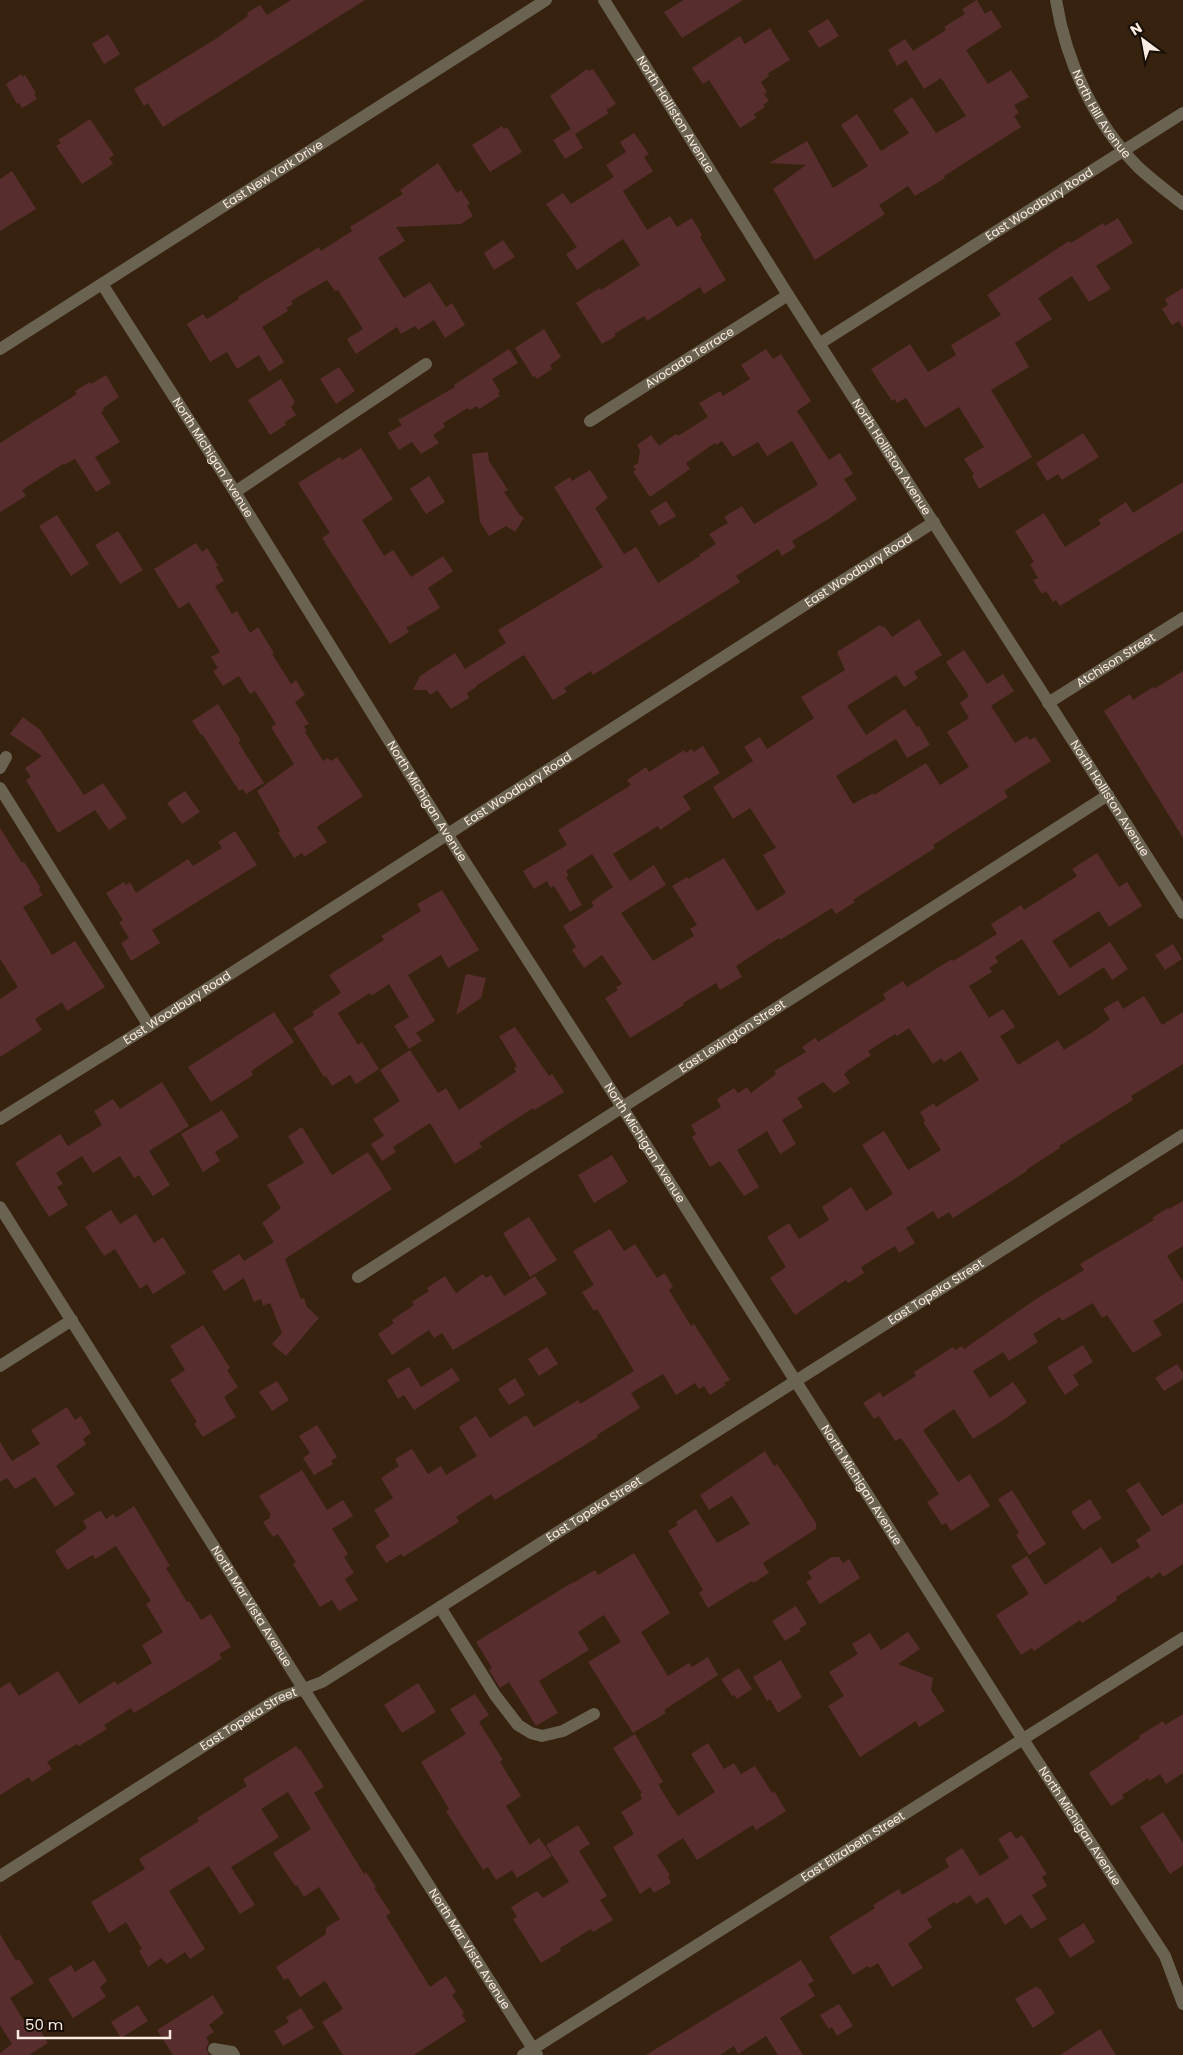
<svg xmlns="http://www.w3.org/2000/svg" width="1183" height="2055" viewBox="0 0 1183 2055" font-family="Poppins,sans-serif">
	<style>
		.building { fill: #572e2d }
		.lines { fill: none; stroke-linecap: round; stroke-linejoin: round }
		.minor { stroke: #6a6352; stroke-width: 12 }
		.labels { text-anchor: middle; stroke-width: 4.5; stroke-linejoin: round; paint-order: stroke }
		.street-label { font-size: 12px; fill: #fbebe0; stroke: #170e06 }
	</style>
	<rect width="100%" height="100%" fill="#37220f"/>
	<path class="building" d="M291 0H365L163 127 148 103 144 106 134 89 214 40 248 16 247 13 260 5 267 15Z
		M684 0H743L682 38 664 12Z
		M977 0 985 14 991 10 1002 27 966 50 988 84 1011 70 1029 97 1014 105 1019 113 1014 116 1021 127 944 176 945 178 915 196 908 186 879 205 885 214 815 260 773 189 806 165 769 163 807 141 833 188 868 166 841 125 857 114 881 151 909 133 893 110 912 97 936 133 966 116 941 78 924 89 906 60 897 66 888 50 905 39 913 51 946 30 944 27 965 14 962 9Z
		M828 19 839 36 819 48 808 31Z
		M770 28 790 60 767 74 769 76 761 82 767 92 764 94 769 101 763 105 765 107 754 114 756 118 740 128 709 80 703 84 692 68 740 36 745 44Z
		M108 34 120 54 104 64 92 44Z
		M587 69 589 71 593 69 616 104 606 110 609 113 575 134 583 148 565 159 553 140 571 129 550 96Z
		M21 74 23 77 25 75 36 93 34 94 37 99 22 108 19 103 17 104 6 84Z
		M90 119 114 155 109 158 113 164 82 184 56 146 61 143 58 140Z
		M502 126 504 129 507 127 522 152 490 172 472 145Z
		M634 133 649 154 644 157 653 171 623 191 647 230 670 216 677 227 692 218 702 235 700 237 726 280 704 294 700 287 647 321 644 316 614 334 616 336 602 344 576 303 600 288 601 290 640 265 623 239 577 270 566 254 577 247 546 204 563 193 571 204 614 177 606 165 626 152 620 142Z
		M438 163 457 193 461 190 470 204 467 206 473 216 461 224 396 227 405 241 378 258 404 298 430 282 446 307 452 303 465 325 445 338 434 320 418 330 415 326 401 334 397 327 356 354 347 339 363 329 338 290 335 291 327 280 291 301 293 304 286 308 288 311 262 327 284 362 269 372 259 355 237 369 227 352 210 362 187 324 203 314 207 319 239 299 238 297 319 247 321 251 352 231 350 227 403 194 400 190Z
		M12 171 36 209 0 231V179Z
		M1118 218 1133 243 1096 266 1111 289 1089 302 1072 276 1038 298 1052 319 1015 343 1029 367 991 390 1032 457 979 489 972 476 974 474 964 459 984 447 959 407 925 428 906 398 897 403 895 399 892 401 871 369 910 344 928 372 956 355 951 345 1001 315 987 295 1069 241 1071 243 1103 223 1105 226Z
		M503 240 515 257 494 270 484 253Z
		M1183 288V328L1179 321 1172 325 1162 309 1168 305 1165 299Z
		M544 329 561 357 550 365 552 369 537 379 535 376 533 377 515 348Z
		M509 349 518 363 492 379 500 392 498 393 500 396 479 409 477 406 470 410 468 408 443 423 445 427 433 435 439 443 421 454 412 442 399 450 388 433 402 425 398 420 455 387 454 385Z
		M766 349 773 359 781 354 811 401 797 411 829 460 840 453 853 474 844 479 857 499 827 520 792 541 796 547 782 556 778 549 736 576 740 582 593 675 591 671 564 688 567 692 553 700 524 655 476 686V687L467 693 469 698 451 709 437 690 430 695 427 690H413L420 676 455 653 465 669 506 643 498 630 603 567 554 487 570 477 572 481 590 470 608 498 595 508 624 554 636 547 658 583 700 556 699 555 716 544 709 534 728 523 724 517 742 506 754 524 818 485 792 441 767 456 758 442 733 457 722 441 716 445 715 443 686 463 690 469 650 497 633 472 636 470 633 466 638 463 640 450 637 445 651 435 659 446 676 434 678 436 708 417 699 403 720 391 723 396 750 379 741 365Z
		M339 367 355 391 336 404 320 379Z
		M106 375 119 397 103 408 104 410 101 412 120 442 95 457 111 483 96 492 75 459 64 465 63 464 22 490 26 496 0 512V443L77 394 75 391 90 382 91 384Z
		M281 379 295 402 291 407 296 415 285 422 286 425 270 435 248 400Z
		M1083 433 1099 457 1062 480 1058 474 1047 481 1036 463Z
		M361 448 393 499 362 520 383 554 384 556 393 550 411 577 443 556 453 571 428 588 440 608 406 628 409 632 390 644 322 538 330 533 298 483 340 457 342 460Z
		M488 452 489 461 508 490 504 492 519 514 524 518 515 532 506 526 489 536 480 522 472 454Z
		M429 476 445 502 426 514 410 489Z
		M1183 482V531L1060 606 1056 600 1053 602 1046 591 1042 594 1033 580 1038 578 1030 564 1034 562 1015 531 1044 513 1065 547 1101 524 1098 520 1126 502 1133 513Z
		M666 501 676 516 659 526 650 511Z
		M57 515 89 564 71 576 39 526Z
		M118 531 143 570 120 584 95 545Z
		M196 543 202 552 207 548 218 565 216 567 224 581 215 586 232 614 237 611 250 633 258 627 274 653 272 654 291 684 296 680 305 695 295 702 309 724 304 726 307 731 305 732 323 761 328 758 331 761 337 757 363 796 317 827 327 842 304 857 302 853 294 858 278 833 280 831 257 791 294 764 271 727 276 724 255 691 250 694 239 676 223 686 213 671 218 668 211 657 220 652 189 602 179 609 154 569Z
		M919 619 942 655 914 672 918 678 904 687 896 675 847 706 866 735 905 709 917 727 919 726 930 745 907 758 896 739 836 776 853 804 873 793 874 795 926 763 940 785 969 767 947 732 969 718 960 703 969 696 946 662 964 650 987 684 1003 674 1014 691 991 706 1015 743 1027 736 1030 740 1035 737 1051 761 1004 791 1008 797 933 845 935 848 853 900 855 902 836 914 832 908 780 940 779 938 736 966 742 977 720 990 716 983 683 1003 684 1005 630 1038 605 998 618 990 616 987 622 984 602 955 584 968 572 950 576 947 563 926 594 906 591 902 613 887 592 854 566 871 569 876 566 877 582 905 570 912 554 886 551 888 547 881 534 889 523 871 567 845 558 830 631 785 627 780 646 767 649 772 684 750 686 753 692 749 694 752 703 746 720 773 683 796 691 809 660 830 658 826 613 854 630 881 654 865 666 885 621 913 653 961 694 936 690 929 697 925 672 886 687 877 688 879 724 858 757 911 786 893 763 855 776 848 750 808 733 819 713 787 753 761 744 747 760 737 767 749 814 718 801 697 845 670 837 652 880 625 882 627 884 626 892 637Z
		M1183 671V838L1104 711 1130 694 1133 700 1153 687 1154 689Z
		M218 704 241 741 238 742 264 783 246 794 243 789 239 791 202 734 201 735 192 721Z
		M23 717 40 730 84 795 103 783 127 818 109 830 95 810 58 833 26 780 31 777 25 768 42 756 10 734Z
		M185 791 200 812 182 824 167 803Z
		M0 828 22 863 24 862 40 887 39 890 43 895 23 907 52 955 75 941 105 987 67 1011 62 1002 35 1019 42 1030 0 1057V999L18 987 0 959Z
		M235 831 257 865 152 930 160 943 131 961 121 943 129 938 119 922 123 920 106 893 124 882 126 885 130 882 136 893 188 859 193 866 222 848 218 842Z
		M1097 853 1119 887 1127 882 1142 906 1109 927 1099 911 1052 941 1070 968 1110 942 1128 969 1112 980 1104 967 1059 996 1022 939 995 957 998 962 989 968 992 972 969 986 989 1018 1003 1009 1015 1027 1000 1036 1018 1065 1058 1040 1064 1050 1094 1031 1110 1019 1103 1009 1118 1000 1123 1009 1144 996 1162 1025 1183 1012V1064L1131 1096 1133 1100 1059 1146 1060 1148 1026 1170 1027 1171 953 1218 949 1212 938 1219 933 1211 906 1228 915 1243 899 1253 895 1246 861 1267 864 1273 848 1283 846 1280 795 1315 770 1278 786 1267 767 1237 789 1223 799 1239 829 1220 822 1207 851 1187 866 1211 893 1194 862 1145 884 1131 908 1170 941 1150 923 1122 925 1121 920 1112 934 1103 936 1107 979 1080 961 1051 944 1062 941 1058 933 1064 909 1028 897 1036 895 1034 868 1051 871 1055 847 1071V1072L844 1074 850 1083 834 1093 823 1082 797 1098 803 1107 782 1120 796 1144 780 1154 767 1131 737 1150 759 1187 744 1196 720 1161 710 1167 692 1137 696 1134 691 1125 721 1107 717 1099 734 1088 738 1093 747 1087 751 1093 776 1074 774 1071 806 1052 802 1047 815 1038 818 1042 886 999 883 994 903 981 907 987 952 959 953 961 997 934 991 924 1021 905 1024 910 1077 876 1072 869Z
		M442 890 479 950 448 968 441 955 408 975 435 1021 416 1033 422 1041 409 1049 394 1026 409 1017 389 984 371 996 370 993 338 1013 358 1045 362 1042 379 1069 356 1084 350 1075 332 1086 326 1076 324 1077 293 1028 314 1015 312 1012 341 993 329 975 384 940 381 936 421 911 417 904Z
		M1173 944 1182 959 1165 970 1155 955Z
		M466 974 486 978 481 998 456 1015Z
		M274 1012 294 1042 251 1071 253 1075 211 1102 188 1067Z
		M515 1027 549 1076 552 1074 564 1092 534 1110 533 1108 479 1143 482 1147 455 1164 430 1123 393 1147 396 1152 382 1161 371 1144 384 1136 373 1119 400 1101 380 1070 410 1050 438 1093 446 1088 459 1110 516 1072 514 1068 517 1066 499 1036Z
		M162 1082 189 1126 149 1151 170 1185 153 1196 139 1175 134 1178 120 1156 93 1173 82 1156 56 1173 63 1184 57 1187 68 1205 49 1217 15 1163 60 1134 68 1146 102 1125 94 1111 113 1099 120 1109Z
		M222 1110 239 1137 215 1152 220 1161 203 1172 181 1134Z
		M302 1127 332 1175 368 1152 392 1189 285 1259 301 1299 304 1298 307 1307 319 1318 286 1356 272 1344 282 1333 270 1303 263 1306 261 1299 254 1302 244 1278 224 1291 212 1271 239 1254 244 1261 274 1242 262 1223 281 1208 267 1185 304 1163 288 1136Z
		M612 1155 628 1182 594 1203 578 1175Z
		M1183 1201V1246L1167 1256 1183 1282V1302L1153 1321 1162 1335 1133 1353 1107 1315 1102 1318 1093 1303 1062 1321 1060 1317 1033 1334 1038 1342 1009 1361 1003 1352 973 1371 990 1398 1013 1382 1027 1402 1008 1417 973 1439 954 1409 923 1430 958 1482 970 1474 990 1506 951 1531 946 1523 942 1525 927 1502 939 1494 901 1438 895 1441 879 1416 874 1419 863 1403 880 1392 883 1397 916 1376 914 1372 953 1347 955 1350 962 1346 964 1349 1036 1299 1084 1270 1080 1264 1154 1220 1152 1218 1168 1208 1169 1209Z
		M111 1210 120 1224 136 1214 154 1243 163 1237 186 1273 153 1294 147 1284 140 1289 115 1249 104 1256 85 1227Z
		M529 1217 557 1260 530 1277 503 1233Z
		M610 1229 624 1251 635 1244 657 1278 665 1273 673 1287 669 1290 691 1326 694 1324 730 1380 724 1383 726 1385 710 1395 704 1386 699 1389 695 1383 676 1395 663 1374 631 1393 640 1408 597 1435 598 1437 495 1500 491 1494 456 1517 459 1522 403 1557 401 1554 386 1563 375 1546 390 1536 374 1510 393 1498 381 1478 399 1466 395 1459 412 1449 428 1474 441 1466 446 1475 477 1456 459 1427 476 1416 490 1438 526 1415 534 1427 578 1400 580 1404 634 1371 597 1309 594 1311 582 1292 594 1285 573 1251Z
		M483 1274 486 1278 491 1275 504 1296 535 1276 547 1294 453 1350 442 1333 434 1338 429 1330 392 1355 378 1334 394 1323 392 1320 414 1305 412 1302 429 1291 427 1288 445 1276 456 1293Z
		M203 1325 230 1368 227 1370 238 1387 224 1397 236 1417 203 1437 194 1424 197 1422 170 1380 185 1370 170 1346Z
		M1083 1345 1093 1362 1073 1375 1079 1385 1065 1395 1047 1367Z
		M547 1347 558 1364 539 1376 528 1359Z
		M1177 1364 1183 1373V1379L1164 1391 1155 1378Z
		M409 1367 421 1387 452 1368 460 1380 414 1410 404 1395 398 1399 387 1380Z
		M515 1378 525 1395 509 1405 498 1389Z
		M277 1381 289 1400 272 1411 259 1392Z
		M67 1407 75 1420 81 1416 91 1433 83 1439 86 1444 56 1466 75 1494 55 1507 35 1477 15 1489 7 1478 0 1482V1442L12 1461 40 1444 31 1430Z
		M317 1425 337 1457 331 1461 333 1464 314 1475 303 1458 310 1453 299 1436Z
		M765 1451 774 1466 777 1464 800 1498 816 1523V1529L763 1563 769 1573 753 1583 752 1581 708 1608 699 1593 703 1590 668 1531 678 1525 676 1522 696 1509 717 1543 750 1524 732 1496 709 1510 700 1495Z
		M302 1470 327 1510 343 1500 353 1516 332 1529 348 1554 344 1557 354 1573 345 1579 358 1600 339 1611 332 1600 320 1607 293 1564 296 1562 278 1534 273 1537 263 1522 270 1518 269 1516 271 1515 259 1496Z
		M1139 1482 1162 1516 1183 1503V1564L1163 1577 1160 1572 1151 1579 1149 1576 1116 1597 1117 1600 1082 1623 1080 1620 1034 1651 1032 1648 1021 1655 996 1615 1029 1594 1011 1566 1027 1556 1045 1585 1101 1547 1112 1564 1140 1547 1136 1540 1151 1530 1126 1490Z
		M1012 1490 1046 1544 1029 1555 1016 1535 1019 1533 998 1499Z
		M1090 1499 1102 1518 1083 1530 1071 1512Z
		M134 1506 170 1566 166 1568 187 1602 189 1601 201 1620 211 1614 231 1647 219 1654 222 1658 209 1667 134 1713 131 1708 104 1725 107 1729 79 1746 77 1744 47 1762 52 1769 32 1782 29 1777 0 1795V1688L10 1682 19 1696 58 1671 79 1704 115 1681 117 1685 152 1663 142 1645 163 1632 146 1604 151 1601 116 1546 95 1559 93 1555 67 1570 55 1551 87 1528 83 1521 97 1512 101 1511 106 1519 113 1514 116 1518Z
		M634 1553 670 1613 641 1632 668 1676 689 1663 692 1667 708 1657 718 1675 664 1710 666 1713 633 1733 588 1662 621 1642 604 1615 578 1632 589 1650 539 1681 558 1713 536 1726 509 1682 500 1688 489 1670 492 1668 476 1642 573 1582V1583L595 1570 598 1575Z
		M832 1557H839L843 1563 849 1559 860 1578 820 1604 806 1582 812 1578 808 1572Z
		M796 1606 807 1624 799 1629 801 1631 785 1641 772 1621Z
		M908 1632 920 1649 898 1664 933 1678 931 1690 945 1711 919 1727 916 1721 860 1757 828 1706 844 1696 829 1672 858 1654 852 1644 870 1633 881 1650Z
		M781 1660 802 1697 778 1713 770 1699 767 1701 753 1677Z
		M739 1668 752 1689 737 1699 734 1695 732 1696 721 1679Z
		M418 1683 436 1712 402 1733 384 1705Z
		M475 1694 489 1715 479 1722 503 1760 500 1762 521 1796 506 1806 530 1845 539 1838 552 1856 517 1878 512 1870 496 1880 488 1867 483 1870 446 1811 449 1809 421 1762 466 1734 450 1709Z
		M1183 1714V1773L1166 1784 1160 1774 1149 1781 1148 1778 1122 1795 1124 1798 1111 1806 1089 1773 1140 1738 1139 1736 1163 1721 1165 1725Z
		M635 1734 663 1782 659 1784 660 1788 678 1816 715 1792 691 1754 708 1743 724 1769 734 1763 741 1774 755 1766 772 1793 774 1791 786 1811 756 1830 753 1825 697 1860 683 1838 657 1855 670 1875 668 1876 671 1883 654 1893 650 1887 640 1894 613 1847 634 1834 621 1812 642 1799 640 1794 642 1793 613 1748Z
		M296 1746 299 1750 300 1749 324 1787 314 1793 364 1874 366 1872 376 1887 374 1888 391 1913 386 1916 430 1987 446 1976 456 1992 452 1995 464 2013 462 2015 466 2021 414 2055H343L322 2022 343 2009 325 1981 300 1997 288 1978 284 1980 276 1967 326 1934V1928L340 1919 319 1887 304 1897 297 1885 295 1886 273 1853 311 1829 288 1792 261 1809 279 1837 231 1867 255 1905 240 1914 209 1866 169 1891 205 1949 190 1959 185 1952 167 1964 161 1958 148 1967 139 1951 142 1949 126 1922 109 1933 91 1902 145 1869 139 1859 199 1821 197 1818 247 1786 243 1779Z
		M1163 1812 1183 1843V1865L1170 1874 1140 1827Z
		M578 1825 590 1844 579 1851 607 1896 600 1900 613 1920 593 1932 591 1929 560 1948 561 1951 541 1963 513 1919 517 1917 511 1907 537 1891 543 1898 569 1882 546 1845Z
		M1011 1831 1016 1839 1022 1835 1047 1874 1042 1877 1047 1886 1032 1895 1047 1919 1031 1929 1021 1914 1005 1925 988 1897 976 1904 970 1895 956 1904 954 1902 927 1919 932 1927 908 1944 923 1968 892 1987 878 1963 870 1968 868 1966 853 1975 829 1937 875 1908 873 1905 899 1889 902 1895 949 1867 945 1859 962 1848 980 1876 1009 1858 998 1839Z
		M1084 1923 1095 1942 1070 1958 1058 1939Z
		M0 1934 16 1961 19 1959 34 1983 10 1998 30 2031 38 2027 48 2043 29 2055H0V2053L12 2044 0 2025Z
		M94 1960 107 1981 100 1987 106 1997 73 2018 48 1979 71 1965 75 1972Z
		M801 1960 814 1981 808 1984 815 1996 780 2018 803 2055H778L766 2036 738 2054 734 2046 720 2055H646Z
		M1037 1986 1038 1989 1040 1988 1055 2013 1033 2028 1015 1999Z
		M213 1995 224 2013 209 2025 214 2032 206 2037 209 2043 206 2048 209 2055H173L157 2030Z
		M839 2004 853 2026 837 2036 832 2027 829 2029 820 2015Z
		M138 2005 148 2021 121 2038 111 2022Z
		M301 2008 314 2028 283 2046 274 2031 289 2022 286 2017Z
		M1100 2029 1116 2055H1060L1085 2039Z"/>
	<g class="lines">
		<g class="minor">
			<path id="s1" d="M604 0 788 295 1183 913"/>
			<path id="s2" d="M1056 0C1066 62 1094 122 1138 167 1152 180 1168 192 1183 204"/>
			<path id="s3" d="M102 284 235 492 447 834 622 1107 1011 1721 1165 1956 1183 2004"/>
			<path id="s4" d="M819 344 1183 113"/>
			<path id="s5" d="M0 349 546 0"/>
			<path id="s6" d="M590 421 788 295"/>
			<path d="M235 492 426 364"/>
			<path id="s7" d="M1048 703 1183 618"/>
			<path d="M0 768 6 757"/>
			<path d="M0 788 149 1026"/>
			<path id="s8" d="M0 1119 149 1026 934 522"/>
			<path id="s9" d="M0 1207 303 1688 537 2055"/>
			<path id="s10" d="M358 1277 1108 795"/>
			<path d="M0 1366 72 1320"/>
			<path d="M440 1607 495 1695 518 1725 531 1733 542 1736 563 1731 594 1714"/>
			<path id="s11" d="M0 1876 279 1698 322 1682 1183 1135"/>
			<path d="M214 2049 232 2052 234 2055"/>
			<path id="s12" d="M523 2055 1183 1638"/>
		</g>
	</g>
	<g class="labels">
		<g class="street-label">
			<text dy="4" stroke="none"><textPath href="#s2" startOffset="124">North Hill Avenue</textPath></text>
			<text dy="4" stroke="none"><textPath href="#s1" startOffset="135">North Holliston Avenue</textPath></text>
			<text dy="4" stroke="none"><textPath href="#s5" startOffset="324">East New York Drive</textPath></text>
			<text dy="4" stroke="none"><textPath href="#s4" startOffset="261">East Woodbury Road</textPath></text>
			<text dy="4" stroke="none"><textPath href="#s6" startOffset="118">Avocado Terrace</textPath></text>
			<text dy="4" stroke="none"><textPath href="#s1" startOffset="540">North Holliston Avenue</textPath></text>
			<text dy="4" stroke="none"><textPath href="#s3" startOffset="206">North Michigan Avenue</textPath></text>
			<text dy="4" stroke="none"><textPath href="#s8" startOffset="1019">East Woodbury Road</textPath></text>
			<text dy="4" stroke="none"><textPath href="#s7" startOffset="80">Atchison Street</textPath></text>
			<text dy="4" stroke="none"><textPath href="#s8" startOffset="614">East Woodbury Road</textPath></text>
			<text dy="4" stroke="none"><textPath href="#s1" startOffset="945">North Holliston Avenue</textPath></text>
			<text dy="4" stroke="none"><textPath href="#s3" startOffset="611">North Michigan Avenue</textPath></text>
			<text dy="4" stroke="none"><textPath href="#s8" startOffset="209">East Woodbury Road</textPath></text>
			<text dy="4" stroke="none"><textPath href="#s10" startOffset="445">East Lexington Street</textPath></text>
			<text dy="4" stroke="none"><textPath href="#s3" startOffset="1016">North Michigan Avenue</textPath></text>
			<text dy="4" stroke="none"><textPath href="#s11" startOffset="1104">East Topeka Street</textPath></text>
			<text dy="4" stroke="none"><textPath href="#s3" startOffset="1421">North Michigan Avenue</textPath></text>
			<text dy="4" stroke="none"><textPath href="#s11" startOffset="699">East Topeka Street</textPath></text>
			<text dy="4" stroke="none"><textPath href="#s9" startOffset="472">North Mar Vista Avenue</textPath></text>
			<text dy="4" stroke="none"><textPath href="#s11" startOffset="294">East Topeka Street</textPath></text>
			<text dy="4" stroke="none"><textPath href="#s3" startOffset="1826">North Michigan Avenue</textPath></text>
			<text dy="4" stroke="none"><textPath href="#s12" startOffset="390">East Elizabeth Street</textPath></text>
			<text dy="4" stroke="none"><textPath href="#s9" startOffset="878">North Mar Vista Avenue</textPath></text>
		</g>
	</g>
	<g transform="translate(1143 40) rotate(328)" stroke="#170e06" stroke-width="4" paint-order="stroke">
	<path d="M0-4L9 19L0 12L-9 19Z" fill="#fbebe0"/>
	<text y="-8" font-size="14" font-weight="bold" text-anchor="middle" fill="#fbebe0">N</text>
	</g>
	<path d="M18 2030v8h152v-8" fill="none" stroke="#fbebe0" stroke-width="2.5"/>
	<text x="25" y="2030" font-size="15" fill="#fbebe0" stroke="#170e06" stroke-width="4" paint-order="stroke">50 m</text>
</svg>
